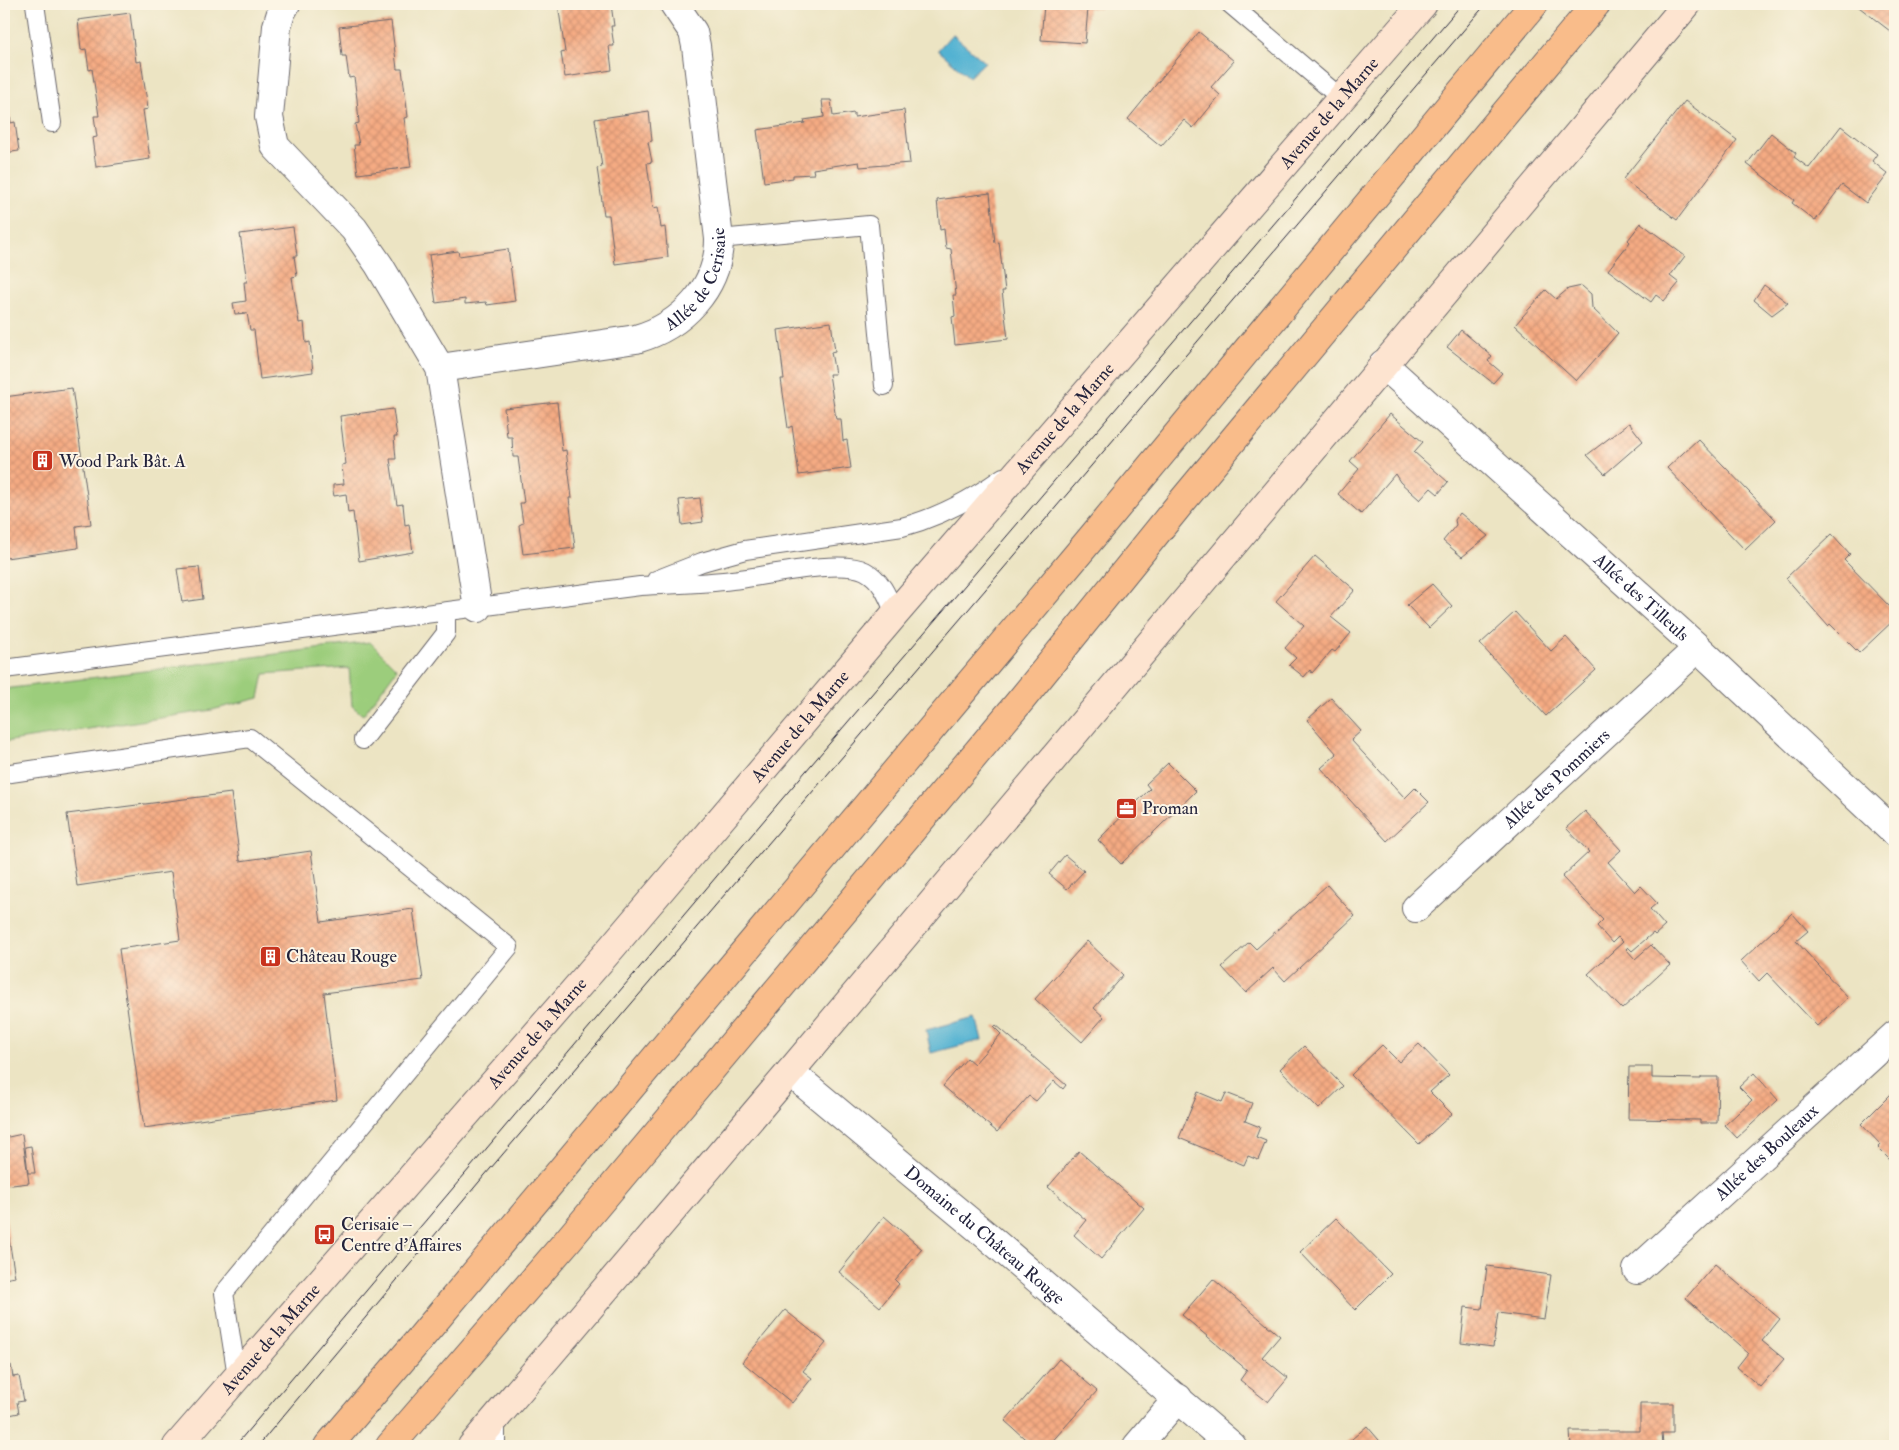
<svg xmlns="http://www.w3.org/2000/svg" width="1899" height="1450" viewBox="0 0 1899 1450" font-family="'IM FELL Double Pica',serif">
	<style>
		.grass { fill: #9ccd7c; stroke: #5f785c }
		.water { fill: #53b2d2; stroke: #3a6a86 }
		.building { fill: url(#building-cross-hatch) }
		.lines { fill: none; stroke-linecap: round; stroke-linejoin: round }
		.lane-casing { stroke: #69666b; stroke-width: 20 }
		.street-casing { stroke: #69666b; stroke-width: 30 }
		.secondary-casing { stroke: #69666b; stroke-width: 30 }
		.primary-casing { stroke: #69666b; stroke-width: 30 }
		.lane { stroke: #fff; stroke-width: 18 }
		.street { stroke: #fff; stroke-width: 28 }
		.secondary { stroke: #fde4d0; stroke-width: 28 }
		.primary { stroke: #f9bc8a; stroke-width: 28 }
		.tram { stroke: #22223b; stroke-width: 1 }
		.labels { text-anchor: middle; stroke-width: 4; stroke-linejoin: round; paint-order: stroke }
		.street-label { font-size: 18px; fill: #22223b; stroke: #fcf5e5 }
		.poi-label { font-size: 18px; fill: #22223b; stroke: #fcf5e5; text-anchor: start }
	</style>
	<defs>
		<pattern id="building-cross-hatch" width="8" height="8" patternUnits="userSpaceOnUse" patternTransform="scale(1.25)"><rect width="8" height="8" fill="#f5ab83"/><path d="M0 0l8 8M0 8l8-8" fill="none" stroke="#d29372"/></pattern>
	</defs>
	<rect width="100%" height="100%" fill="#fcf5e5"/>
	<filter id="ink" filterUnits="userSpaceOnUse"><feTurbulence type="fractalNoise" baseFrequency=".02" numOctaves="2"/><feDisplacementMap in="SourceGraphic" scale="10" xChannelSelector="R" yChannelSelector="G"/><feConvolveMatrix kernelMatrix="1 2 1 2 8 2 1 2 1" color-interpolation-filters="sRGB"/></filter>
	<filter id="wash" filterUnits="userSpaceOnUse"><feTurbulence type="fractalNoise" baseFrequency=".0096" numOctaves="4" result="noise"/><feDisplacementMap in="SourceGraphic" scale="20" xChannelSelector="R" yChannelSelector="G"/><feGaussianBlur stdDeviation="1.12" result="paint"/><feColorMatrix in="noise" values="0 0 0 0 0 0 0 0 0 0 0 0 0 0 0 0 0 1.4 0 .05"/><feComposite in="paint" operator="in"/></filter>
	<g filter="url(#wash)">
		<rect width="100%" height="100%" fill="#ece4c3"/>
		<path class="grass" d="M370 642 397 669 363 715 352 706 349 668 264 674 259 698 212 710 4 742V689Z"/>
		<path class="water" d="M952 34 985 62 969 77 938 50Z
			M976 1017 982 1040 931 1053 926 1030Z"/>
		<g id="blocks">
			<path class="building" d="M558 4H611L614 26H611L614 46H609L612 70 565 77 561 53 565 52Z
				M1044 4H1100V9L1088 8 1085 43 1041 40Z
				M1855 4H1895V36L1890 31Z
				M130 13 136 62 141 61 148 109 143 110 150 159 96 167 92 138 97 137 94 116H99L92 69 89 70 86 49 81 50 78 20Z
				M391 21 397 69H402L408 117 404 118 411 167 358 174 354 145H359L355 124 359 123 357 99 354 77 349 78 346 56H342L339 27Z
				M1199 32 1234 61 1211 87 1220 95 1193 128 1184 120 1161 146 1128 119Z
				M822 100H831L833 116 854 113V117L904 110 910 163 860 167 859 162 813 169 814 174 793 175V178L764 182 757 130 805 123 804 120 824 117Z
				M1685 101 1737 140 1677 220 1623 179Z
				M4 102H8L11 123 15 122 19 151 4 153Z
				M649 111 652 141 648 142 652 162 647 163 653 208 658 207 661 228 665 227 668 257 615 264 609 215H604L597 168 602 167 595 119Z
				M1841 126 1877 154 1872 161 1888 174 1866 203 1842 185 1815 221 1792 203 1794 200 1747 164 1771 133 1796 153 1794 157 1809 168Z
				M990 193 995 243 999 242 1005 291H1002L1008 339 955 345 952 317 955 316 953 295H956L951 249 946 248 944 229 940 230 937 200Z
				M1641 223 1685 256 1670 276 1679 283 1664 301 1656 295 1651 302 1608 270 1630 242 1628 240Z
				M293 227 297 256H294L297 276 292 277 299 323 304 322 306 343 310 342 313 372 260 379 254 330H250L247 313 235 314 233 303 246 301 244 282H247L240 234Z
				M508 249 515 301 487 305 486 302 465 304V299L436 303 429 255 458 251 459 256Z
				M1764 285 1788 303 1772 315 1754 300Z
				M1582 286 1591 294 1592 308 1618 333 1576 381 1515 325 1546 290 1556 299 1568 289Z
				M831 322 835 351 831 352 835 374H829L836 419H841L843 441 847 440 851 468 799 475 792 426 788 428 781 379H784L778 330Z
				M1461 330 1492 356 1488 361 1502 373 1493 383 1447 347Z
				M72 388 91 524 76 526 78 548 6 558 4 544V397Z
				M557 402 562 451 566 450 572 498H569L575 548 523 554 519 525 523 523 520 503H524L518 457H513L512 437H507L504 408Z
				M393 409 397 437H394L396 459H390L397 505 403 504 405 525 409 524 413 552 359 561 353 512 348 513 346 494 334 496 333 491V485L344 484 342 465 346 464 340 416Z
				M1390 414 1423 442 1414 452 1448 482 1438 494 1431 488 1420 500 1400 482 1395 474 1361 514 1338 494 1359 469 1350 461Z
				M1629 423 1643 441 1605 474 1587 455Z
				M1698 439 1776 520 1745 550 1667 468Z
				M700 498 703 522 682 525 679 500Z
				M1460 513 1488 536 1462 557 1443 541 1456 525 1455 520Z
				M1832 534 1850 554 1844 560 1895 612V619L1859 653 1830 624 1828 626 1786 578Z
				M1315 556 1355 590 1331 617 1351 633 1335 652 1332 650 1312 673 1310 670 1304 677 1289 665 1296 658 1285 648 1304 626 1276 601Z
				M199 567 203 599 182 602 177 569Z
				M1432 584 1452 606 1429 628 1407 605Z
				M1515 612 1551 651 1566 637 1596 670 1546 716 1480 644Z
				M1331 698 1361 731 1351 740 1405 798 1415 788 1429 802 1387 841 1321 768 1337 754 1307 720Z
				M1168 763 1196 791 1121 864 1098 840 1150 789 1146 784Z
				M231 793 240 861 311 851 321 922 413 909 423 980 324 993 337 1100 144 1128 119 949 180 940 171 872 77 886 67 814Z
				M1585 811 1621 850 1608 862 1635 892 1641 886 1657 903 1650 909 1665 926 1655 935 1653 933 1632 951 1628 947 1626 949 1635 959 1651 945 1670 965 1622 1009 1588 974 1623 942 1618 937 1612 943 1597 926 1603 920 1562 877 1589 852 1566 828Z
				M1065 855 1084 871 1067 889 1049 874Z
				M1327 885 1355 916 1285 981 1273 968 1246 993 1222 967 1249 942 1256 949Z
				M1792 913 1808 931 1796 941 1848 998 1817 1026 1767 973 1759 981 1741 961Z
				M1087 941 1123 975 1094 1008 1104 1017 1082 1042 1035 999Z
				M996 1025 1066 1085 1063 1089 1054 1081 1036 1101 1029 1096 997 1132 943 1086 967 1058 974 1064 1001 1034 994 1027Z
				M1419 1044 1449 1075 1430 1092 1452 1114 1419 1144 1351 1075 1382 1045 1399 1062Z
				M1304 1046 1343 1086 1319 1109 1280 1069Z
				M1629 1067H1652V1078L1701 1079V1077H1718L1717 1123H1700V1120L1628 1119Z
				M1754 1073 1778 1100 1737 1138 1725 1125 1752 1100 1739 1087Z
				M1895 1090V1165L1878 1148 1881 1145 1861 1124Z
				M1198 1092 1222 1102 1226 1093 1252 1103 1245 1121 1260 1127 1256 1137 1266 1141 1258 1160 1248 1156 1244 1165 1179 1138Z
				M22 1134 29 1183 4 1186V1138Z
				M31 1146 35 1173H28L25 1147Z
				M1079 1151 1144 1208 1101 1259 1074 1235 1086 1220 1048 1187Z
				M4 1207 15 1277 4 1279Z
				M884 1216 922 1249 895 1280 899 1284 880 1307 839 1272Z
				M1336 1218 1391 1274 1355 1310 1300 1252Z
				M1715 1264 1780 1319 1762 1341 1784 1359 1760 1387 1737 1367 1748 1353 1686 1298Z
				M1487 1266 1551 1275 1544 1319 1498 1313 1493 1347 1461 1343 1465 1307 1482 1309Z
				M1213 1279 1280 1336 1262 1357 1288 1378 1268 1402 1240 1380 1247 1370 1182 1315Z
				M785 1310 826 1343 803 1371 812 1378 792 1403 742 1362Z
				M1059 1359 1097 1391 1048 1446H1033L1005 1421Z
				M11 1365 13 1377 19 1376 24 1401 17 1402 19 1413 4 1416V1366Z
				M1640 1403H1673V1433H1662L1663 1446H1571L1570 1431H1640Z
				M1367 1426 1384 1446H1344Z"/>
		</g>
	</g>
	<g filter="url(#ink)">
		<use href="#blocks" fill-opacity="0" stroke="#69666b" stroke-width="1"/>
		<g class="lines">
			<defs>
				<path id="lane" d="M35 4 52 123
					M1230 4 1342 99
					M719 239 869 225 884 386
					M656 580 702 562 745 550 902 527C940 517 971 500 1003 477
					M4 669 640 586C670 584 701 584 732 580 762 577 840 558 865 571 882 580 888 597 895 614
					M363 740 446 633V613
					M4 774 250 738 509 947 224 1293 237 1376
					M496 1418V1446"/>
				<g id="street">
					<path d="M286 4 281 13 277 26 269 117 275 146 354 229 379 265 440 368 478 608"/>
					<path id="s1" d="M1383 364 1698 648 1895 833"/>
					<path id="s2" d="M440 368 636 339C682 326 719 288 719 239L696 46 693 32 674 4"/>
					<path id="s3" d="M1416 908 1698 648"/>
					<path id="s4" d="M790 1072 986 1235 1232 1446"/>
					<path id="s5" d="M1637 1270 1895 1035"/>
					<path d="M1137 1446 1178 1398"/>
				</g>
				<g id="secondary">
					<path id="s6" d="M177 1446 613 946 895 614 1423 4"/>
					<path d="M472 1446 790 1072 1687 4"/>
				</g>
				<path id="primary" d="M328 1446 418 1341 1093 536 1534 4
					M390 1446 568 1240 1021 700 1179 505 1596 4"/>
			</defs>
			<use href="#lane" class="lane-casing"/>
			<use href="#street" class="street-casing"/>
			<use href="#secondary" class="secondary-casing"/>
			<use href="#primary" class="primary-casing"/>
			<use href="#lane" class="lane"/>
			<use href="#street" class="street"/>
			<use href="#secondary" class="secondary"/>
			<use href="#primary" class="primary"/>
			<path class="tram" d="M235 1446 782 799 1462 4
				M258 1446 479 1182 1486 4"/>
		</g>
	</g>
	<defs>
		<symbol id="building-square" viewBox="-11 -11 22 22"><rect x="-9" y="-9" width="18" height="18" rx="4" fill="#c8321e" stroke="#fcf5e5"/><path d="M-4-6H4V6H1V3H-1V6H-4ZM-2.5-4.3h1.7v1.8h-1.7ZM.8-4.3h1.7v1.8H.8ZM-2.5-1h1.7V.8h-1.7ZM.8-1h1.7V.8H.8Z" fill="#fff"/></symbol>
		<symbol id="office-square" viewBox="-11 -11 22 22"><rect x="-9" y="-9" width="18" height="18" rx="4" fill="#c8321e" stroke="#fcf5e5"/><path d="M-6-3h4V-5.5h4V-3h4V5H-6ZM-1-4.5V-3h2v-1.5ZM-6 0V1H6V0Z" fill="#fff"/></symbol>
		<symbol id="bus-square" viewBox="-11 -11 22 22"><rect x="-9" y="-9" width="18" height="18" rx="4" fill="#c8321e" stroke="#fcf5e5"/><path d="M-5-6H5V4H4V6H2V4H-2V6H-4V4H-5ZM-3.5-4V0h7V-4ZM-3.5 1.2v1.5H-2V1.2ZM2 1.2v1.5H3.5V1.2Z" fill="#fff"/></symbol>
	</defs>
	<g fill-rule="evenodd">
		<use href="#building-square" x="30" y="448" width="25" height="25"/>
		<use href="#office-square" x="1114" y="796" width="25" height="25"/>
		<use href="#building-square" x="258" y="944" width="25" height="25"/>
		<use href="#bus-square" x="312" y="1222" width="25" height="25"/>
	</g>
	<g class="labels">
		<g class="street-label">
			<text dy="6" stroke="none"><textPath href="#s6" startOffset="1762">Avenue de la Marne</textPath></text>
			<text dy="6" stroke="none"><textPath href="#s2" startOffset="290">Allée de Cerisaie</textPath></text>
			<text dy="6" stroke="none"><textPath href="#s6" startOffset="1358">Avenue de la Marne</textPath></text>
			<text dy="6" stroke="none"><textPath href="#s1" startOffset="348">Allée des Tilleuls</textPath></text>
			<text dy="6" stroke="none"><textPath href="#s6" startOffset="952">Avenue de la Marne</textPath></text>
			<text dy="6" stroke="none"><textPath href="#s3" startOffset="191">Allée des Pommiers</textPath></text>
			<text dy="6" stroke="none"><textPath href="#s6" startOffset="548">Avenue de la Marne</textPath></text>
			<text dy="6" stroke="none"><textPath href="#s5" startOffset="175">Allée des Bouleaux</textPath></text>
			<text dy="6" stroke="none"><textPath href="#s4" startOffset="254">Domaine du Château Rouge</textPath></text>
			<text dy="6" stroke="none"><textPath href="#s6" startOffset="142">Avenue de la Marne</textPath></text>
		</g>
		<g class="poi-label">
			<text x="59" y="467">Wood Park Bât. A</text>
			<text x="1142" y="814">Proman</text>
			<text x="286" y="962">Château Rouge</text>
			<text x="341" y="1230">Cerisaie –<tspan x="341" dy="21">Centre d'Affaires</tspan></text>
		</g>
	</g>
	<rect width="1899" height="1450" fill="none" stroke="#fcf5e5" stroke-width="20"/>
</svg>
